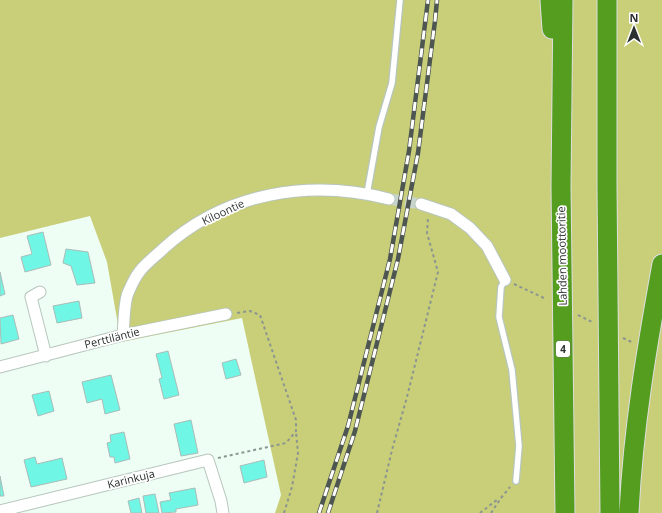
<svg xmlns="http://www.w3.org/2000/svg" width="662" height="513" viewBox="0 0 662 513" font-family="'Open Sans',sans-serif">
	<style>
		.green { fill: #c9ce79 }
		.building { fill: #70f6e4; stroke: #aabcb8 }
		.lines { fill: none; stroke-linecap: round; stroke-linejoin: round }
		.minor-tunnel { stroke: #c8d5cd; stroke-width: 11; stroke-dasharray: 11 5.5; stroke-linecap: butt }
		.service-casing { stroke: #b7c6bd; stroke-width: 8 }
		.minor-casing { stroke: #b7c6bd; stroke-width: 13 }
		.motorway-casing { stroke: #dddede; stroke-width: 21 }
		.path { stroke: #8c9690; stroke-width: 2; stroke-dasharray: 3 3; stroke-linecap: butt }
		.service { stroke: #fff; stroke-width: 5.5 }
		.minor { stroke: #fff; stroke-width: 11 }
		.motorway { stroke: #549d1e; stroke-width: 19 }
		.rail-casing { stroke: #4e5652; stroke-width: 4.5 }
		.rail { stroke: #fff; stroke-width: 3; stroke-dasharray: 9; stroke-linecap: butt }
		.labels { text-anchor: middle; stroke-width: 3.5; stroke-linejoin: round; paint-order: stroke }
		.shield { fill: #fff; stroke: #6b706d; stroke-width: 1 }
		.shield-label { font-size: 10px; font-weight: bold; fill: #2c322f }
		.street-label { font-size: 11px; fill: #2c322f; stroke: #fff }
	</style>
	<rect width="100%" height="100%" fill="#effef5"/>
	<path class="green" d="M0 0H662V513H275L281 495 242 318 121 342 107 262 90 216 0 238Z"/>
	<path class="building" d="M43 232 51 265 25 272 21 257 32 254 27 236Z
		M66 249 88 252 95 283 77 285 71 266 63 263Z
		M0 272 5 294 0 296Z
		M79 301 82 318 57 323 53 306Z
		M13 315 19 339 1 344 0 318Z
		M168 351 179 395 164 399 159 379 162 378 156 354Z
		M236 359 241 375 226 379 222 363Z
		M111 375 120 410 105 414 102 399 87 403 82 382Z
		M49 391 54 411 38 416 32 395Z
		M191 420 198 453 181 456 174 424Z
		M124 432 130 459 115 463 114 457H110L107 443 111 442 110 435Z
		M35 457 37 464 62 458 67 479 31 487 24 460Z
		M264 460 267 477 244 483 240 466Z
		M0 476 4 496H0Z
		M195 488 198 505 176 509V512L162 513 160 502 171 500 169 493Z
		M155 494 159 513H146L143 496Z
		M139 498 142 513H131L128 501Z"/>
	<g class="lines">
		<path class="minor-tunnel" d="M389 199 421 204"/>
		<defs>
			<path id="service" d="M367 194 379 127 392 83 400 0
				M505 280 501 287 499 317 512 370 519 446 516 481"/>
			<path id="minor" d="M421 204 451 214 470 228 487 246 505 280
				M40 292 31 297 46 356
				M123 335C124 324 124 302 128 293 131 286 135 277 140 271 146 263 157 255 164 248 226 192 310 179 389 199
				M0 367 123 335 226 314
				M0 511 208 460 221 501 223 513"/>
			<path id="motorway" d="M550 0 552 29
				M563 0 561 186 565 513
				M607 0V185L610 513
				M629 513C633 429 647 346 662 264"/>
		</defs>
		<use href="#service" class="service-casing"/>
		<use href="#minor" class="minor-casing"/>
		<use href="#motorway" class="motorway-casing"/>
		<path class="path" d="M514 284 546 299
			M578 315 594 323
			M623 338 634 343
			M218 458 286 443 296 431V420L260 315 250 311 237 313
			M284 513 292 487 298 453 296 432
			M377 513 392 450 407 397 438 272 427 233 428 218
			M480 513 498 499
			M491 513 501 498 510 487"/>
		<use href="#service" class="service"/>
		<use href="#minor" class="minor"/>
		<use href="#motorway" class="motorway"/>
		<defs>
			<path id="rail" d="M319 513 348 426 390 259 409 151 428 0
				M328 513 355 431 398 259 418 153 435 21 437 0"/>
		</defs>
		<use href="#rail" class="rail-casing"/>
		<use href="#rail" class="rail"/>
	</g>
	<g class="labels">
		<rect class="shield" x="556" y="341" width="14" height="16" rx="3"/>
		<g class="shield-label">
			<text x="563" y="353">4</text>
		</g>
		<g class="street-label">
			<text transform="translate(223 212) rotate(-25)" y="4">Kiloontie</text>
			<text transform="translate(562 256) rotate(-91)" y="4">Lahden moottoritie</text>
			<text transform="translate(112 338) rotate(-14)" y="4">Perttiläntie</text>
			<text transform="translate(131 479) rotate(-14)" y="4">Karinkuja</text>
		</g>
	</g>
	<g transform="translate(634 28)" stroke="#ffffff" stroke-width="3" paint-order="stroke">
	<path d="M0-3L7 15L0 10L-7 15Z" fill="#2c322f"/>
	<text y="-6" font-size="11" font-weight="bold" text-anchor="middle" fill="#2c322f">N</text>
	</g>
</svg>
